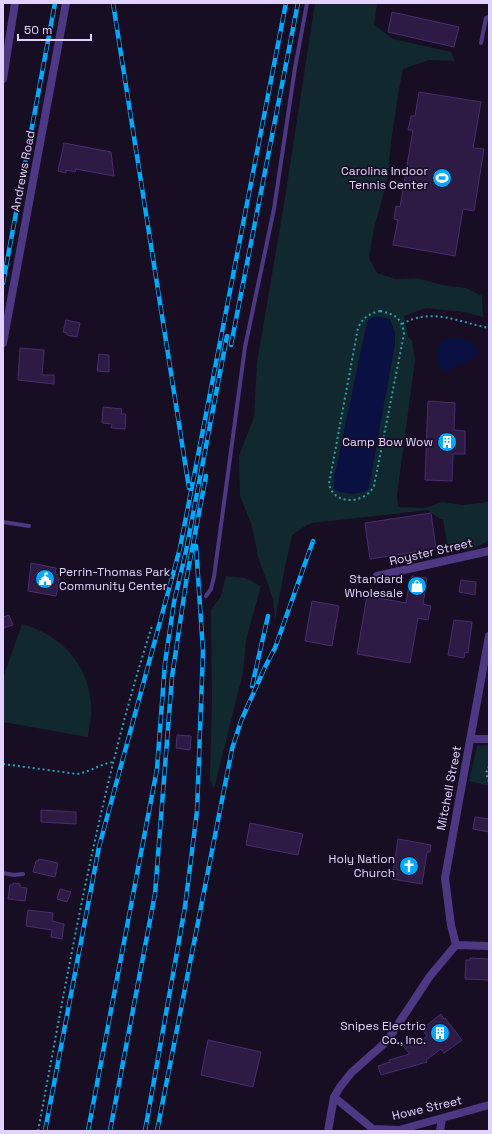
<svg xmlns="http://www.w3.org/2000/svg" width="492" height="1134" viewBox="0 0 492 1134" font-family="'Space Grotesk',sans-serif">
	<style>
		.green { fill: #11292e }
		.water { fill: #0a1142 }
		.building { fill: #2d1a45; stroke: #4a2c71 }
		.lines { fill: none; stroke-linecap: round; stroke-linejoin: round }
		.path { stroke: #2e9fb6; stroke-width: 2; stroke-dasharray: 2 3; stroke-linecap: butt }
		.service { stroke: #4d3983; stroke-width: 4 }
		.minor { stroke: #4d3983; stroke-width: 8 }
		.rail-casing { stroke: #00a9fd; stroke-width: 4.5 }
		.rail { stroke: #170e24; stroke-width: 3; stroke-dasharray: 9; stroke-linecap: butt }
		.labels { text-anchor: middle; stroke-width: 3.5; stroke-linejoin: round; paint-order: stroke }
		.street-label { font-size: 12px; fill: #e1d2ff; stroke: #170e24 }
		.poi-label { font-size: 12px; fill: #e1d2ff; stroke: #170e24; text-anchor: end }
	</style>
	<rect width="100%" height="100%" fill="#170e24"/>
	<path class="green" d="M315 3H377L374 25 393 39 451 52 455 61 429 60 403 69 398 95 391 142 387 181 374 228 369 258 377 273 395 279 417 278 442 285 466 288 482 296 483 317 464 312 426 308 404 316 408 337 412 340 415 360 397 495 398 507 425 508 442 502 462 505 489 502V539L488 541 470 550 448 548 443 519H440L428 510 312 523 307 525 292 535 285 567 275 620 273 599 268 584 258 557 252 526 240 496 239 456 254 417 257 363 285 198Z
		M226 576 245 578 261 586 246 640 243 673 214 789 210 779 212 702 211 610 221 596Z
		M22 624C61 635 89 664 91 706 92 716 89 727 88 737L3 722V678Z
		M489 745V786L469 781 477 746Z"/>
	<path class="water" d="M373 317H380L390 319 395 332V344L370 482 368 490C358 495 343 495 334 489V478L366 326 368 320Z
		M450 338C463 340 480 338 477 356L445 372C437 368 435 348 441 342 443 340 448 339 450 338Z"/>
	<path class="building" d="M392 12 459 27 454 47 388 32Z
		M419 92 481 102 473 148 484 149 474 211 463 209 455 256 393 245 398 220 394 219 396 206 400 207 413 130H408L411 116H415Z
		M64 143 111 152 114 176 76 169 75 172 66 170V173L58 171Z
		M66 320 80 323 77 337 67 335V333L63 332Z
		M20 348 44 350 42 375H54V384L18 380Z
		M99 354 109 355V372L97 371Z
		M428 401 455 403 454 430 465 431V454H453L452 481 425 480Z
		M103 407 122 409 121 414H126L125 429 111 428 112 424 102 423Z
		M431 513 436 549 370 559 365 523Z
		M31 563 56 568 55 574 60 575 56 596 28 591Z
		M412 576 427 578 423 604 431 606 428 620 418 618 410 663 357 654 367 596 406 603 410 579H412Z
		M461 580 476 582 475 595 459 592Z
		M312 601 339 606 332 646 305 641Z
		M9 615 13 625 3 628V617Z
		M454 620 472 622 468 653 465 652 464 658 448 655Z
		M177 735 191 736 190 750 176 748Z
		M41 810 76 812V824L41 822Z
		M475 817 489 819V832L473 829Z
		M250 823 303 834 298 855 246 845Z
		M398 839 431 845 430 852H427L422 884 392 879Z
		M39 859 58 863 55 877 33 872 36 861H38Z
		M13 883 20 884V887L27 888 25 901 8 899 10 885H13Z
		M60 889 71 892 67 902 57 899Z
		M28 910 53 913 52 921 64 924 62 939 51 937 52 930 26 926Z
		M470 958 489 959V980L465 979 466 960H470Z
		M441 1014 444 1019 445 1018 462 1040 444 1053 441 1049 426 1060 427 1062 381 1075 378 1066 390 1062 389 1060 410 1054 403 1046 411 1040 415 1045 427 1036 422 1029Z
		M208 1040 261 1052 253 1087 201 1075Z"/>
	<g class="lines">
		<path class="path" d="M380 311C395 314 402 318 404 334L374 486C365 504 334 506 329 484L358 328C363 317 369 314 380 311Z
			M402 324C432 307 458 322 489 328
			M3 764 77 774C90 772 100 764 113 762
			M489 766 486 773 489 782
			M38 1131C70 962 99 790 152 626"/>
		<path class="service" d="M481 43 486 18 489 17
			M3 522 29 526
			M206 596 211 589 214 577 245 347 274 209 295 68 307 3
			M3 873 14 875 23 874"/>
		<path class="minor" d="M3 79 15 3
			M3 343 66 3
			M377 576 489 551
			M471 739H489
			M456 945 451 925 445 878 489 636
			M334 1097 373 1129 399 1130 489 1105
			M328 1131 334 1097 340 1087 351 1073 387 1041 430 976 456 945 489 946
			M440 1131 442 1119"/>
		<defs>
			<path id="rail" d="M113 3 189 488
				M3 283 55 3
				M231 345 298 3
				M252 686 268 616
				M45 1131 99 847 180 548 286 3
				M88 1131 157 769 165 663 174 602 186 551 227 336
				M110 1131 155 894 172 677 187 576 206 476
				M145 1131 185 907 197 811 203 651 196 546
				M157 1131 232 749 241 721 265 667 275 648 313 541"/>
		</defs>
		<use href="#rail" class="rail-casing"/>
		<use href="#rail" class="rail"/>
	</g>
	<defs>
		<symbol id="stadium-disc" viewBox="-11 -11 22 22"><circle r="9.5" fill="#00a9fd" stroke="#170e24"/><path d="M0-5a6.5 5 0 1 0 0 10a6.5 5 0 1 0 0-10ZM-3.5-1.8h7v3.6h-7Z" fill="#fff"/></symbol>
		<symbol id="building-disc" viewBox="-11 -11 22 22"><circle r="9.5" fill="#00a9fd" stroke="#170e24"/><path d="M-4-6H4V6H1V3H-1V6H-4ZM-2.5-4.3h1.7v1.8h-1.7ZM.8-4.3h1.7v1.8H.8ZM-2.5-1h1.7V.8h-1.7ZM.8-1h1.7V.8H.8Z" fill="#fff"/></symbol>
		<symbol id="civic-disc" viewBox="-11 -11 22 22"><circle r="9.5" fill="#00a9fd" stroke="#170e24"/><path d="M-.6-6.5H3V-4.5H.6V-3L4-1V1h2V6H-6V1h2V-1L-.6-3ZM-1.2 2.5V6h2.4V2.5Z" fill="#fff"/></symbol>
		<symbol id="shop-disc" viewBox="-11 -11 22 22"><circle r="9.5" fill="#00a9fd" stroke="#170e24"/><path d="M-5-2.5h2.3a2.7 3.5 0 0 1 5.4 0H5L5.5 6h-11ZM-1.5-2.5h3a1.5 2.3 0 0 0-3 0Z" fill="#fff"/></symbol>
		<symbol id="church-disc" viewBox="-11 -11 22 22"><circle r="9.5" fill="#00a9fd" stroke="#170e24"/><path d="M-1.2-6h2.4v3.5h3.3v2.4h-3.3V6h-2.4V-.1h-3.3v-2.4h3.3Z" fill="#fff"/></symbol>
	</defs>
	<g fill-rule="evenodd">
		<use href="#stadium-disc" x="431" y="167" width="22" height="22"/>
		<use href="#building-disc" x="436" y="431" width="22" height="22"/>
		<use href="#civic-disc" x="34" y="568" width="22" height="22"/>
		<use href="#shop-disc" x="406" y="575" width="22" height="22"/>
		<use href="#church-disc" x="398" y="855" width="22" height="22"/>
		<use href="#building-disc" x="429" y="1022" width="22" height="22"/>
	</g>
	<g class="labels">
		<g class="street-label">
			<text transform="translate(23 171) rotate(-79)" y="4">Andrews Road</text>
			<text transform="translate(431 552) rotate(-13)" y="4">Royster Street</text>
			<text transform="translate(449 788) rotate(-79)" y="4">Mitchell Street</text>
			<text transform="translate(427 1108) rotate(-13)" y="4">Howe Street</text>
		</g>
		<g class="poi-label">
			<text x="428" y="175">Carolina Indoor<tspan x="428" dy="14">Tennis Center</tspan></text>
			<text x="433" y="446">Camp Bow Wow</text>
			<text x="59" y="576" text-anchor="start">Perrin-Thomas Park<tspan x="59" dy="14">Community Center</tspan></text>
			<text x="403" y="583">Standard<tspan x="403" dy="14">Wholesale</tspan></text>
			<text x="395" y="863">Holy Nation<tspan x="395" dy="14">Church</tspan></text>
			<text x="426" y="1030">Snipes Electric<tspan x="426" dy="14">Co., Inc.</tspan></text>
		</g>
	</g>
	<rect width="492" height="1134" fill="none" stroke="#e1d2ff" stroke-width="8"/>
	<path d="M18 34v6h73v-6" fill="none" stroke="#e1d2ff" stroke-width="2"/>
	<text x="24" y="34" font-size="12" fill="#e1d2ff" stroke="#170e24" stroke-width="3" paint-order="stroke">50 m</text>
</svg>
